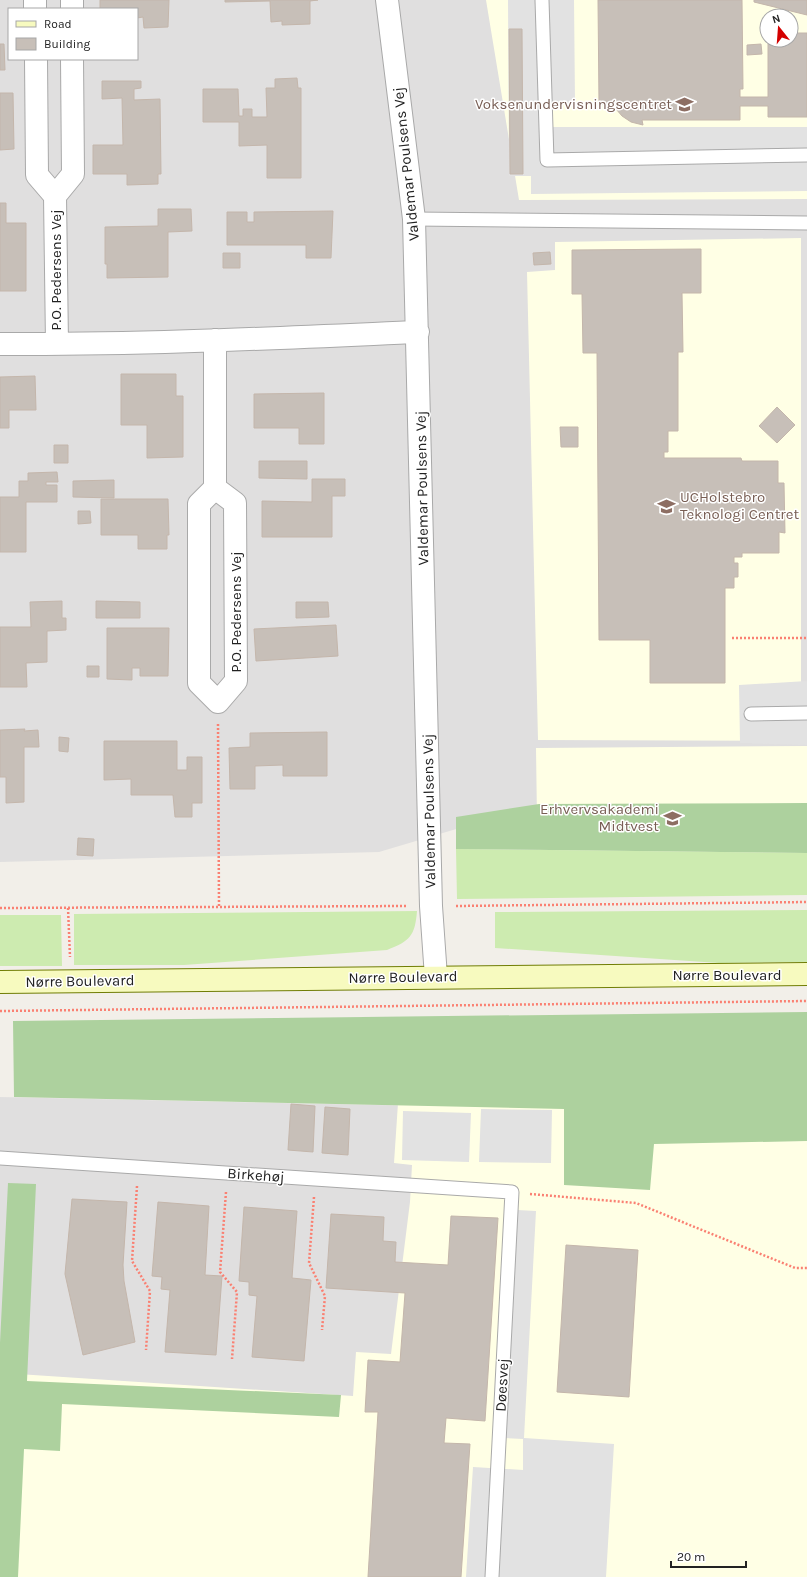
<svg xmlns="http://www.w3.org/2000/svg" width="807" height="1577" viewBox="0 0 807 1577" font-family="Karla,sans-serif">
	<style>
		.residential { fill: #e0dfdf; fill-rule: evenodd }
		.education { fill: #ffffe5; fill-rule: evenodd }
		.grass { fill: #cdebb0 }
		.forest { fill: #add19e }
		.parking { fill: #e2e2e2 }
		.building { fill: #c7bfb8; stroke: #c4b6ab }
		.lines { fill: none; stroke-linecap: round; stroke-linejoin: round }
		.lane-casing { stroke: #a9a9a9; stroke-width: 15 }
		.street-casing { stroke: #a9a9a9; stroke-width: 24 }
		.secondary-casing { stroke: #707d05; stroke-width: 24 }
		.path { stroke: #fa8072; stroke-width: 2.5; stroke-dasharray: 2 2; stroke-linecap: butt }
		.lane { stroke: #fff; stroke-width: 13 }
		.street { stroke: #fff; stroke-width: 22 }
		.secondary { stroke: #f7fabf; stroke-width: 22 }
		.labels { text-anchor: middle; stroke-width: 3; stroke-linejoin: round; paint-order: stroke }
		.education-label { font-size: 15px; fill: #785e54; stroke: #fff; text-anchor: end }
		.street-label { font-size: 15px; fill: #222; stroke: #fff }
	</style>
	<rect width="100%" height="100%" fill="#f2efe9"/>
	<path class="residential" d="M0 0H807V799L574 794 379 852 0 862ZM9 9H137V59H9ZM767 16H791V40H767Z
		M0 1097 564 1109 807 1577H0Z"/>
	<path class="education" d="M486 0H807V199L519 200ZM767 16H791V40H767Z
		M801 238V741L538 740 527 272 555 270V242Z
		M807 746V889L538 891 536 748Z
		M807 1085V1577H6L18 1374 353 1396 356 1352 391 1354 410 1202 412 1165 394 1163 399 1088Z"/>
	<path class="grass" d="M456 849 807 853V895L457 899Z
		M807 910V962L719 963 495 948V912Z
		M417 911C415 936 410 941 387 950L184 965H74V914Z
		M0 915H61L62 966H0Z"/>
	<path class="forest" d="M807 803V853L456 849V817L539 804Z
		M807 1012V1141L654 1144 650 1190 564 1185V1109L14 1097 13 1021Z
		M8 1183 36 1184 27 1381 341 1395 339 1417 62 1404 60 1451 24 1449 18 1577H0V1343Z"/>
	<path class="parking" d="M508 0H574L575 103H552L553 127H807V191L531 194V176H509Z
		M807 681V745L740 743 739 685Z
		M481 1109 552 1110 551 1163 479 1162Z
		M403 1111 471 1113 469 1162 402 1160Z
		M517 1210 536 1211 524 1438 614 1444 606 1577H466L473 1467 523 1470V1439L504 1438Z"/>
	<path class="building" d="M100 0H169L168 27 144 28 143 17 137 18V9H100Z
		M225 0H318L310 1V24L282 25V21L271 22 270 1 225 2Z
		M598 0H742L743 89H740V97H768V40H791V33H807V117H768V106H740V120H642L643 125 631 122 622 116 616 109 615 104H599Z
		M754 0H807V15L754 2Z
		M509 29H522L523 174H510Z
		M0 44H4L5 70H0Z
		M761 44 762 54 747 55V45Z
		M297 78 298 88H301V178H267V145L239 146V122H203V89H238L239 116H243V109H252V117H267L266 88H275V79Z
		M102 81H141V88L134 89V100L160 99 161 174H158V184L127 185V174H93V145H123L122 98 102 99Z
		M0 93H13L14 149 0 150Z
		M0 203H6V223H26V291H0Z
		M158 209H191L192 231 168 232V277L107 278V264H105V227L158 226Z
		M333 211 331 258H306V245H227V212H247V222H254V212Z
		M701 249V293H682L683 352H678V431H668V452H664V458H741L742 461H778V483H784L785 533 779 532V553H742V557H734V563H738V577H734V588H725V683H650V640H599L597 353H583L582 294H572V250Z
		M550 252 551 264 534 265 533 253Z
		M223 253H240V268H223Z
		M121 374H176V396H183V457L147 458V425H121Z
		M35 376 36 410H9V428H0V377Z
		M324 393V444H299V428H254V394Z
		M777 407 795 425 777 443 759 426Z
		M560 427H578V447H561Z
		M54 445H68V463H54Z
		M259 461H307V479L259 478Z
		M57 472 58 482H46V485H57V502H26V552H0V497H19V481H28V473Z
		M312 479H345V496H332V537H262V501L312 502Z
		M114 480V498L73 497V481Z
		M101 499H168L169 535H167V549H138V535H101Z
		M78 511H90L91 523 78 524Z
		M62 601V618H66V630L47 631V662L26 663 27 687H0V627H31L30 602Z
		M96 601 140 602V618H96Z
		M296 602H328L329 617 296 618Z
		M336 625 338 656 256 661 254 629Z
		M107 628H169L168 676H140V668H132V680L107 679Z
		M87 666H99V677H87Z
		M25 729 24 731 38 730 39 747H24V802L6 803V777H0V730Z
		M327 732V776H283V765L255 766V789H230L229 748 250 747V733Z
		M59 737 69 738 68 752 59 751Z
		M104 741H177V770H187V757H202V803H192V817H175L173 795H131V779L104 780Z
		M78 838 94 839 93 856 77 855Z
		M291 1104 315 1106 313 1152 288 1150Z
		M325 1107 350 1109 348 1155 322 1153Z
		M72 1199 127 1202 123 1265 124 1281 135 1342 83 1355 65 1274Z
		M158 1202 209 1206 205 1275 222 1276 216 1355 165 1352 170 1290 161 1289 162 1277 152 1276Z
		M244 1207 297 1211 292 1278 311 1280 304 1361 252 1357 257 1296 249 1295V1282L239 1281Z
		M331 1214 384 1217 383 1241 396 1242 395 1262 448 1265 451 1216 498 1218 485 1421 446 1418 444 1443 470 1444 461 1577H368L378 1412H365L368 1360 400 1362 405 1293 326 1288Z
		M566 1245 638 1250 629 1397 557 1392Z"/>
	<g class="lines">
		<defs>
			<path id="lane" d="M542 0 547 160 807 155
				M414 219 807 223
				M751 714 807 713
				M0 1158 512 1192 492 1577"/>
			<path id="street" d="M35 0V9
				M72 0V9
				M387 0 414 219 431 906 436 977
				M36 59 37 175 55 196
				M215 340V488L199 504V683L218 702 236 681 235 503 215 488
				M0 344C139 345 279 338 418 332
				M57 344 55 196 73 174 72 59"/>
			<path id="secondary" d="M0 982 807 974"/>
		</defs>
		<use href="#lane" class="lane-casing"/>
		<use href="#street" class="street-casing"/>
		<use href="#secondary" class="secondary-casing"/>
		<path class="path" d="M732 638H807
			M218 724 219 907
			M456 906 807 902
			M0 908 407 906
			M68 908 70 957
			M0 1011 807 1001
			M137 1186 132 1261 150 1291 146 1350
			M226 1192 220 1272 237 1292 232 1359
			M530 1194 636 1203 795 1268H807
			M314 1197 309 1263 325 1296 322 1330"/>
		<use href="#lane" class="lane"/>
		<use href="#street" class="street"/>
		<use href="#secondary" class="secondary"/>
	</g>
	<defs>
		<symbol id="school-bare" viewBox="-9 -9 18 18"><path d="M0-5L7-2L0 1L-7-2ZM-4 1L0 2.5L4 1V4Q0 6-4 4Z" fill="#8d6e63" stroke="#fff" stroke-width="2.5" paint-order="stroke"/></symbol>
	</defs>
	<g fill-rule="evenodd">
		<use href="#school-bare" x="672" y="92" width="25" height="25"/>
		<use href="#school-bare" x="654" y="494" width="25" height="25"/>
		<use href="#school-bare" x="660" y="806" width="25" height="25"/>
	</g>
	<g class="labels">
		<g class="education-label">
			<text x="672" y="109">Voksenundervisningscentret</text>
			<text x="680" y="502" text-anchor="start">UCHolstebro<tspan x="680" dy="17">Teknologi Centret</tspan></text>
			<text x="659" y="814">Erhvervsakademi<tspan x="659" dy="17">Midtvest</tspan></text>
		</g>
		<g class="street-label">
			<text transform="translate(406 164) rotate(-96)" y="5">Valdemar Poulsens Vej</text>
			<text transform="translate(56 270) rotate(-90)" y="5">P.O. Pedersens Vej</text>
			<text transform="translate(422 488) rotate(-91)" y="5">Valdemar Poulsens Vej</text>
			<text transform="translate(236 612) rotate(-90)" y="5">P.O. Pedersens Vej</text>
			<text transform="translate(429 811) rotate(-91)" y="5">Valdemar Poulsens Vej</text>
			<text x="727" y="980">Nørre Boulevard</text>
			<text transform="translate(403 977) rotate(-1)" y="5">Nørre Boulevard</text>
			<text transform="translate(80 981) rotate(-1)" y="5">Nørre Boulevard</text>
			<text transform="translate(256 1175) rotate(4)" y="5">Birkehøj</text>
			<text transform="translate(502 1385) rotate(-87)" y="5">Døesvej</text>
		</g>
	</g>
	<rect x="8" y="8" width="130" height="52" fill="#ffffff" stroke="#a7a7a7"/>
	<rect x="16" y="21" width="20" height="6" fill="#f7fabf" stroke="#a7a7a7"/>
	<text x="44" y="28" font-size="12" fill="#222222">Road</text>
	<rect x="16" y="38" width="20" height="12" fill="#c7bfb8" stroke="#a7a7a7"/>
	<text x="44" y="48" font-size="12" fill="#222222">Building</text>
	<g transform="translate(779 28) rotate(343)"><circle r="19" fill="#ffffff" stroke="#a7a7a7"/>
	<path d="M0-3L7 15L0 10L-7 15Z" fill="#d40000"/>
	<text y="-6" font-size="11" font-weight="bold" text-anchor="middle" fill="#222222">N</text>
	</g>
	<path d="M671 1561v6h75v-6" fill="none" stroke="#222222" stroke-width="2"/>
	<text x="677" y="1561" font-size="12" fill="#222222" stroke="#ffffff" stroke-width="3" paint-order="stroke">20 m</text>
</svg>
